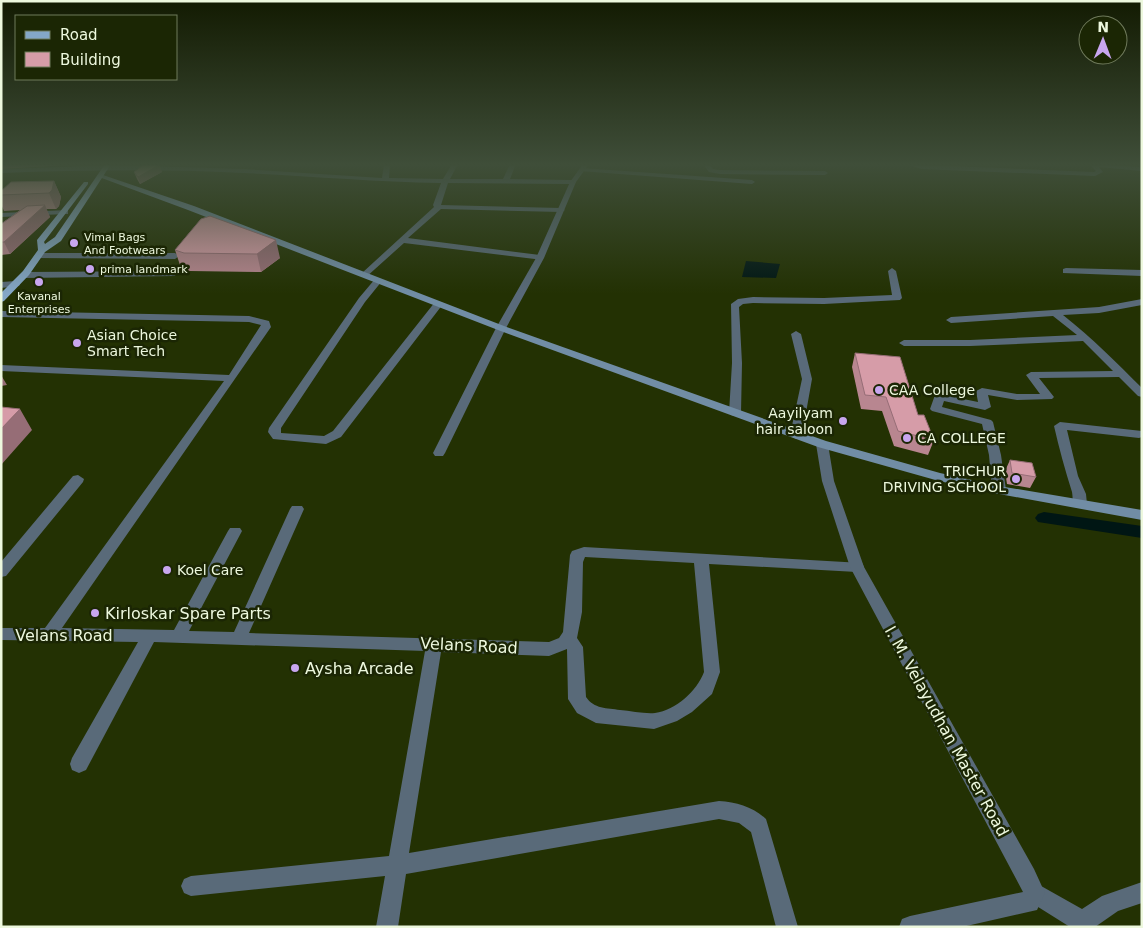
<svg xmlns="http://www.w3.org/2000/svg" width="1143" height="928" viewBox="0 0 1143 928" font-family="'DejaVu Sans',sans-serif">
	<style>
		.water { fill: #001614 }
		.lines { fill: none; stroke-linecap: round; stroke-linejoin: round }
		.canal { fill: #001614; fill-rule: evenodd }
		.minor { fill: #596a79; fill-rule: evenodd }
		.tertiary { fill: #596a79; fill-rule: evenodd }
		.secondary { fill: #718da5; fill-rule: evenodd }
		.primary { fill: #84a7c7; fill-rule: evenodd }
		.wall { fill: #b88690 }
		.shaded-wall { fill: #966d76 }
		.building { fill: #d69ca8; stroke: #966d76 }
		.poi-dot { fill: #c8a6ef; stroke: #1b2604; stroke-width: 2 }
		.labels { text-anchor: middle; stroke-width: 5; stroke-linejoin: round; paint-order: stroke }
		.far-poi-label { font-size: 11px; fill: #edf8de; stroke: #1b2604; text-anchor: start }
		.poi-label { font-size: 14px; fill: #edf8de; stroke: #1b2604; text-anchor: start }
		.near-poi-label { font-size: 16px; fill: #edf8de; stroke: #1b2604; text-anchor: start }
		.near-street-label { font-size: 16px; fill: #edf8de; stroke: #1b2604 }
	</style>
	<rect width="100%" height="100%" fill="#233103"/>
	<path class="water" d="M746 261 780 264 776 278 742 277Z"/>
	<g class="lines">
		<path class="canal" d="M1044 512 1142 526V538L1038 522 1035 518 1038 514Z"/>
		<path class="minor" d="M384 164H390L389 178 443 179 452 164H458L450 179H503L510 164H516L510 179 573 180 576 182 573 184 448 183 441 205 561 208 565 210 561 212 441 209 408 238 540 255 543 256V260L404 243 365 278 361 275 362 273 434 207 433 205 441 183C375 182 310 176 244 173 163 169 83 170 1 173V169L116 165 244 169 382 178Z
			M703 164H709L713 169 720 170 825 171 828 173 825 175 720 174 709 172Z
			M904 164 1094 172 1096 171 1091 166 1092 164 1142 167V171L1099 167 1103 172 1095 176 922 169Z
			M582 168 752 180 755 182 752 184 580 171 579 170Z
			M68 210V214H65L1 217V213Z
			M38 253H175L179 256 175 259 35 258 34 256Z
			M892 268 896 271 902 298 900 300 824 304 753 303 743 304 739 307 742 363 741 413 735 416 731 415 729 413 732 363 731 304 738 299 753 297 824 298 892 295 888 271Z
			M1066 268 1142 270V276L1063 273V269Z
			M172 271 176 274 175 276 24 278 20 275 24 272Z
			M378 278 382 281 365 302 281 428V433L324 436 333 431 435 302H441L443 304 341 437 326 444 273 439 268 432 269 428 359 298 375 279Z
			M16 281 20 284 19 286 1 288V282Z
			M1142 299V305L1099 313 1063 315C1092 338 1117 363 1142 388V397L1138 396 1119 377 1039 378 1054 397 1052 399 1017 400 988 395 991 407 985 410 944 401 942 407 991 420 993 422 1001 455 1006 490 999 494 992 490 989 455 982 424 932 411 930 409 935 395 939 394 978 402 976 391 982 388 1017 394H1040L1026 375 1031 372 1113 371 1083 341 970 346H904L899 343 904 340H970L1077 335 1053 316 951 323 946 320 951 317 1099 307Z
			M1 311 249 316 269 321 271 327 62 628 174 630 228 531 230 528H240L242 531 189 631 234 632 290 509 292 506H302L304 509 249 633 549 642 559 638 563 632 570 555 572 551 584 547 862 563 864 567 862 571 857 572 709 564 720 672 712 694 692 712 677 721 654 729 596 723 577 713 568 699 567 649 549 656 441 652 409 853 719 801C737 802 753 807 766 819L798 927H776L751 832 739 823 719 819 406 874 398 927H376L385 876 191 896 184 893 181 886 184 879 191 876 389 856 425 651 154 642 86 770 79 773 72 770 70 764 72 758 138 642 1 640V628H45L224 381 1 371V365L229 375 261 325 249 322 1 317ZM585 557 694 563 704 672C697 691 676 710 655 713 645 714 631 711 620 710 607 708 594 709 586 697L583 647 577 638 582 612 583 562Z
			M501 325 506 328 445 453 443 456H435L433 453 496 328Z
			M796 331 801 334 812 379 802 435 796 439 790 435 802 379 791 334Z
			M1060 422 1142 431V437L1139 438 1067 430 1078 476 1086 494 1087 504 1085 507H1075C1072 502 1073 497 1072 492 1065 470 1059 448 1054 426Z
			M78 475 84 479 83 482 6 576 1 577V562L73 476Z
			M1034 882 1082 909 1102 896 1142 882V903L1118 911 1095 927H1070L1027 900 1023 893 1027 886Z"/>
		<path class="tertiary" d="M583 164H589L576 182 544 258 506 328 504 330H498L496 328 536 258 570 182Z
			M822 440 828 444 834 481 864 567 1034 869 1045 893 1037 910 962 927H899L902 919 910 916 1023 892 850 567 822 481 816 444Z"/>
		<path class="secondary" d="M99 175H103L194 206 504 326 826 441 940 473 999 486 1142 510V520L999 494 939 481 818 447 498 330 188 210 99 177Z"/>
		<path class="primary" d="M105 164H111L61 241 45 252 29 275 4 301 1 302V293L23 271 38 250 37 240 84 182H88V184L44 242 45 244 55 237Z"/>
	</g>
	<path class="wall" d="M1 164H85L1 169Z
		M155 164H183L182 165Z
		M159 165 162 172 140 184 137 179 134 172Z
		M54 181 61 197 59 206 56 209H46L50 217 10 254 1 255V224L20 210 4 211 1 204V191Z
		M201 219 280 258 261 272 190 271 181 268 175 250Z
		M855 353 918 415 934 440 928 455 894 446 882 411 861 409 852 367Z
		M1010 460 1036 477 1030 488 1007 484 1005 471Z"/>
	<path class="shaded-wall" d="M159 165 162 172 140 184 138 177Z
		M54 181 61 197 59 206 56 209 49 193Z
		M45 205 50 217 10 254 4 242Z
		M276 240 280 258 261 272 257 254Z
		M1 375 7 385 1 386Z
		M20 409 32 430 1 465V429Z"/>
	<path class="building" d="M143 165H159L138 177 134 172Z
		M54 181 52 190 49 193 1 195V191L11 182Z
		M45 205 4 242H1V224L27 206Z
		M210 216 276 240 257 254 184 253 175 250 201 219Z
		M855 353 900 357 918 415H924L934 440 898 431 886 397 865 395Z
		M1 407 20 409 1 429Z
		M1010 460 1032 463 1036 477 1012 473Z"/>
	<linearGradient id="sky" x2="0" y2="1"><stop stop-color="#131b02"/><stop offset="0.56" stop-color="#3f4e39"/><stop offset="1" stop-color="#3f4e39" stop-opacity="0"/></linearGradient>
	<rect width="1143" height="294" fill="url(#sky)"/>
	<g class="poi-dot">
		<circle cx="74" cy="243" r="5"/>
		<circle cx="90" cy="269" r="5"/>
		<circle cx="39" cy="282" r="5"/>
		<circle cx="77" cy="343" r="5"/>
		<circle cx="879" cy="390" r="5"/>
		<circle cx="843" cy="421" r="5"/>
		<circle cx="907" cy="438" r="5"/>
		<circle cx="1016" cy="479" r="5"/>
		<circle cx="167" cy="570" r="5"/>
		<circle cx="95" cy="613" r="5"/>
		<circle cx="295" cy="668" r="5"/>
	</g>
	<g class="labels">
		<g class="far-poi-label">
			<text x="84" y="241">Vimal Bags<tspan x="84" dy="13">And Footwears</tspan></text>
			<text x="100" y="273">prima landmark</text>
			<text x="39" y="300" text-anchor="middle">Kavanal<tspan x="39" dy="13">Enterprises</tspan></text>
		</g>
		<g class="poi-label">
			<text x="87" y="340">Asian Choice<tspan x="87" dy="16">Smart Tech</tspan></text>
			<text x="889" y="395">CAA College</text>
			<text x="833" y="418" text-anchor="end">Aayilyam<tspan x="833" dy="16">hair saloon</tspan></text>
			<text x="917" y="443">CA COLLEGE</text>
			<text x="1006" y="476" text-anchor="end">TRICHUR<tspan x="1006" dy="16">DRIVING SCHOOL</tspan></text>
			<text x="177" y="575">Koel Care</text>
		</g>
		<g class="near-poi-label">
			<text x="105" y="619">Kirloskar Spare Parts</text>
			<text x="305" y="674">Aysha Arcade</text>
		</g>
		<g class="near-street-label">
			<text x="64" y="641">Velans Road</text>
			<text transform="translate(469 645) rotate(3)" y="6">Velans Road</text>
			<text transform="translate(947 731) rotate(61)" y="6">I. M. Velayudhan Master Road</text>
		</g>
	</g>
	<rect width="1143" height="928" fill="none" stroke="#edf8de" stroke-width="5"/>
	<rect x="15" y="15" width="162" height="65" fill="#1b2604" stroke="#6f7a5b"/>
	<rect x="25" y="31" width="25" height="8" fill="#84a7c7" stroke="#6f7a5b"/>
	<text x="60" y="40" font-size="15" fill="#edf8de">Road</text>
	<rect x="25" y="52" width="25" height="15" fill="#d69ca8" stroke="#6f7a5b"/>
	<text x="60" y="65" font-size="15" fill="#edf8de">Building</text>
	<g transform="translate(1103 40) rotate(1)"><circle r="24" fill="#1b2604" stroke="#6f7a5b"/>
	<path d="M0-4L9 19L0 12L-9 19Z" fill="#c8a6ef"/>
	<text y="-8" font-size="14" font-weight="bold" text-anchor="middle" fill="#edf8de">N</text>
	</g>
</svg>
